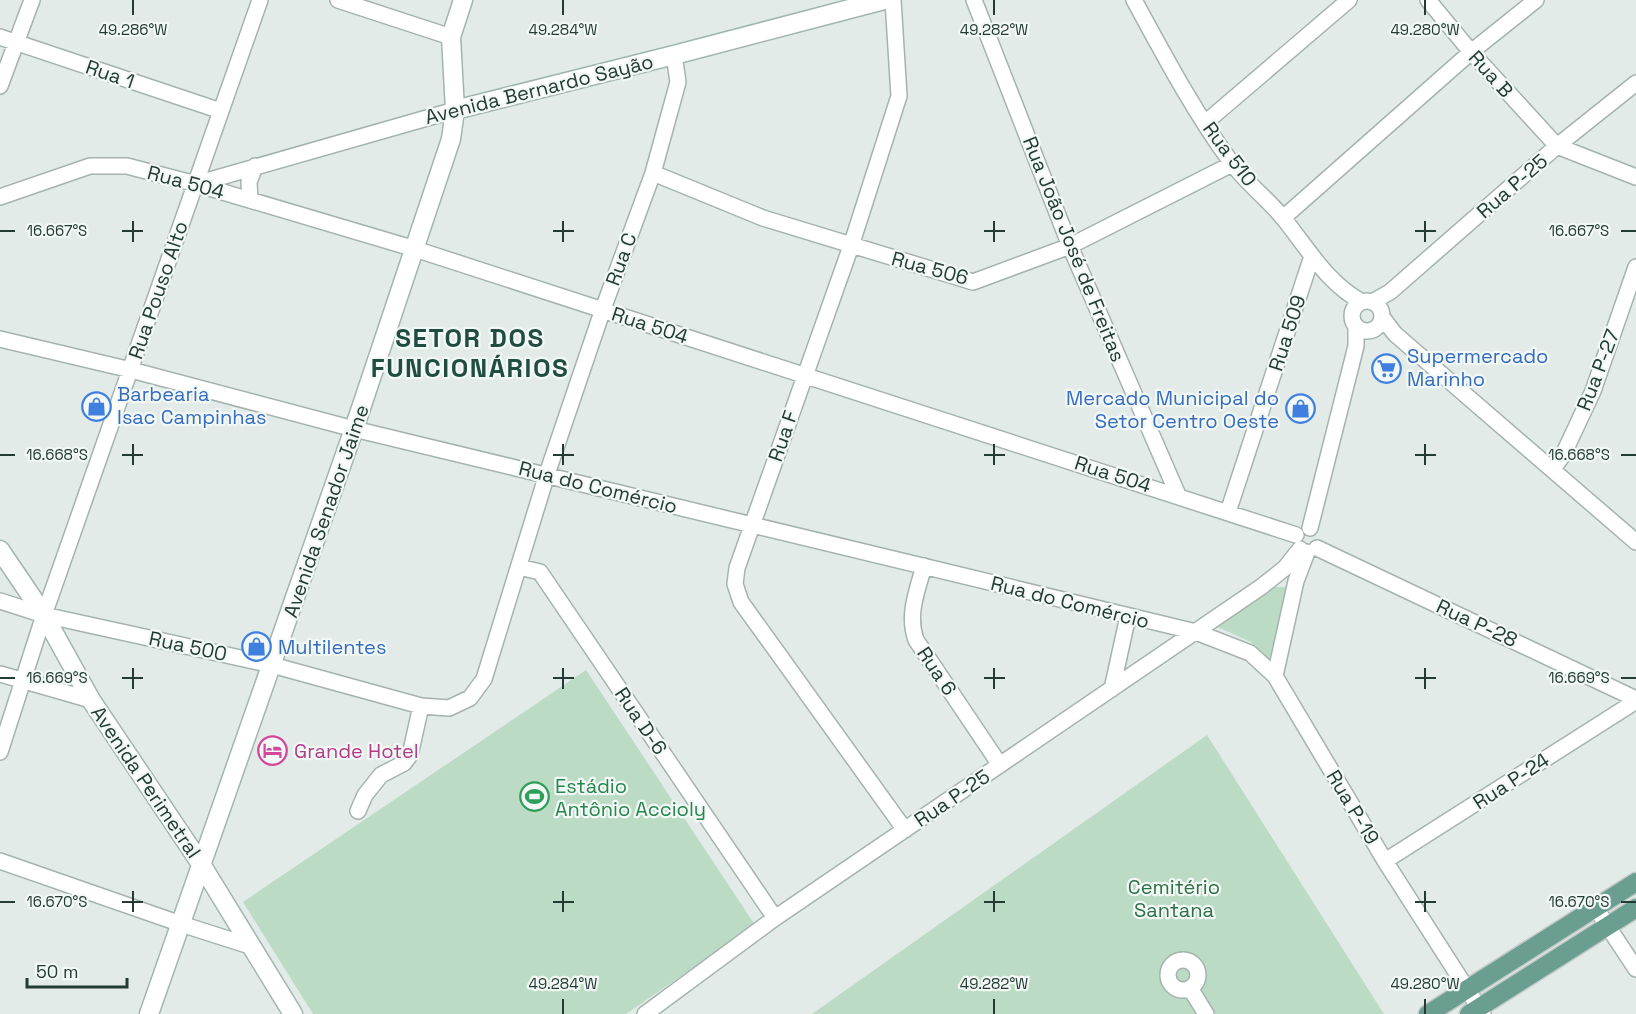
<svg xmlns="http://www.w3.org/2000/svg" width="1636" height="1014" viewBox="0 0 1636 1014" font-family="'Space Grotesk',sans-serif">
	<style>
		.green { fill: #bcdbc4 }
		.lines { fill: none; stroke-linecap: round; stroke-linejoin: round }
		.street-casing { stroke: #a5b3ae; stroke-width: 18 }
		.secondary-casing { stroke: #a1b6ae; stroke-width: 21 }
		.primary-casing { stroke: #c1c8c6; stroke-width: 21 }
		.street { stroke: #fff; stroke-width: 15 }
		.secondary { stroke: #fff; stroke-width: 18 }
		.primary { stroke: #699e90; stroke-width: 18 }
		.ticks { fill: none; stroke: #233b34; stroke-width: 2 }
		.labels { text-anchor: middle; stroke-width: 4.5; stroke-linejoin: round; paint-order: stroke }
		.street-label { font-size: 20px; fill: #233b34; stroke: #f2f8f5 }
		.shop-label { font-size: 20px; fill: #366cbe; stroke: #f2f8f5; text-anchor: start }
		.hotel-label { font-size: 20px; fill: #b23c85; stroke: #f2f8f5; text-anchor: start }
		.leisure-label { font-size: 20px; fill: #27864d; stroke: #f2f8f5; text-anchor: start }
		.park-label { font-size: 20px; fill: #306f47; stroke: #f2f8f5 }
		.district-label { font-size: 26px; font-weight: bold; letter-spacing: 1.5px; fill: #204c41; stroke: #f2f8f5 }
		.ticks-label { font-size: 15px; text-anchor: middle; fill: #233b34; stroke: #f2f8f5; stroke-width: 4.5; stroke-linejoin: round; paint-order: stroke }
	</style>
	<rect width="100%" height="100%" fill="#e2ebe7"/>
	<path class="green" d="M1273 587H1284L1290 591 1274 657 1268 659 1251 642 1215 626Z
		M586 670 755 925 626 1014H313L243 902Z
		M1207 735 1384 1014H812Z"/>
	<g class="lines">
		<defs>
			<path id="street" d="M338 0 451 37
				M893 0 899 96 851 246 737 568 735 584 741 602 905 830
				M974 0 1070 246 1178 495
				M1134 0C1164 55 1194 112 1231 162 1246 183 1268 199 1284 219 1308 249 1328 284 1362 302
				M1428 0 1471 52 1557 146 1636 177
				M0 37 221 111
				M0 86 32 0
				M1205 123 1349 0
				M653 173 763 218 973 282 1070 246 1232 164
				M196 184 455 110
				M0 197 90 166H127L196 184 415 249 1296 535
				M250 200 249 182 255 166
				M1283 218 1471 52 1536 0
				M1352 316a15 15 0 1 1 30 0a15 15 0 1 1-30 0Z
				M1372 302 1390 292 1557 146 1636 83
				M1382 317 1395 334 1636 542
				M0 339 131 370 354 429 1196 632 1250 653 1275 676 1385 861 1483 1014
				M1553 469 1563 455 1593 391 1636 267
				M1228 512 1312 256
				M1310 528 1356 346V326
				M1317 548 1636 699
				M924 566C917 591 907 615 916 640L1000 765
				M519 567 540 572 775 918
				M0 601 44 615 272 665 421 706 449 708 470 698 484 679 547 474 603 309 653 173 678 82 674 55
				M0 674 91 700
				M1275 676 1296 581 1307 552
				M1112 689 1128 616
				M0 752 44 615 260 0
				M358 811 365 795 381 775 404 763 410 755 421 706
				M0 861 181 924 250 946
				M1385 861 1636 701
				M1595 907 1636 969
				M1168 975a15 15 0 1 1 30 0a15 15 0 1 1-30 0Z
				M1190 988 1206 1014
				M645 1014 775 918 1261 587 1285 568 1300 549"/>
			<path id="secondary" d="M455 110 674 55 884 0
				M0 550 44 615 91 700 201 864 293 1014
				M149 1014 354 429 451 139 455 110 451 37 463 0"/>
			<path id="primary" d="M1428 1014 1636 882
				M1469 1014 1636 908"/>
		</defs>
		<use href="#street" class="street-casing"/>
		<use href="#secondary" class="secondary-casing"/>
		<use href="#primary" class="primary-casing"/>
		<use href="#street" class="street"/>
		<use href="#secondary" class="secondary"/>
		<use href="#primary" class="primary"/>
	</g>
	<path class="ticks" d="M133 0V15M563 0V15M994 0V15M1425 0V15M133 221V242M563 221V242M994 221V242M1425 221V242M0 231H15M122 231H143M553 231H574M984 231H1005M1415 231H1436M1621 231H1636M133 444V465M563 444V465M994 444V465M1425 444V465M0 455H15M122 455H143M553 455H574M984 455H1005M1415 455H1436M1621 455H1636M133 668V689M563 668V689M994 668V689M1425 668V689M0 678H15M122 678H143M553 678H574M984 678H1005M1415 678H1436M1621 678H1636M133 891V912M563 891V912M994 891V912M1425 891V912M0 902H15M122 902H143M553 902H574M984 902H1005M1415 902H1436M1621 902H1636M563 999V1014M994 999V1014M1425 999V1014"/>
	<defs>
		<symbol id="supermarket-ring" viewBox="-11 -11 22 22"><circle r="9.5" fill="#f2f8f5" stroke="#3f7fe0" stroke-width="1.5"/><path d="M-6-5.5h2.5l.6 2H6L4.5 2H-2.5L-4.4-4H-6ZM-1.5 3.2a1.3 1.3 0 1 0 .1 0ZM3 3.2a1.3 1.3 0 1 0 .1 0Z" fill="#3f7fe0"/></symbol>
		<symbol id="shop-ring" viewBox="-11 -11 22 22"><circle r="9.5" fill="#f2f8f5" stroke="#3f7fe0" stroke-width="1.5"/><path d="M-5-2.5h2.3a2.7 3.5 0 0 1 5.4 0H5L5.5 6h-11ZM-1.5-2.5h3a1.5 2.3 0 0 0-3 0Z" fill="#3f7fe0"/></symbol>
		<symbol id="hotel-ring" viewBox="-11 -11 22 22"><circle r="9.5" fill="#f2f8f5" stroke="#d1479c" stroke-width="1.5"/><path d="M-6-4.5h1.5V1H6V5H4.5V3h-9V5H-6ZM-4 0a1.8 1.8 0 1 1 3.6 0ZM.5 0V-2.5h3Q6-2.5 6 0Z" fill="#d1479c"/></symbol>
		<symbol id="stadium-ring" viewBox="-11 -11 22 22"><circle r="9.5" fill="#f2f8f5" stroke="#2e9e5b" stroke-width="1.5"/><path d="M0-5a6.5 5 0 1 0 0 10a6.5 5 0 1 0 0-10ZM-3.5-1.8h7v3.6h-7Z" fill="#2e9e5b"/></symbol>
	</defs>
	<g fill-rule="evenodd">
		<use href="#supermarket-ring" x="1370" y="352" width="33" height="33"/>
		<use href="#shop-ring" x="80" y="390" width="33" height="33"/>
		<use href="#shop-ring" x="1284" y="392" width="33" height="33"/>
		<use href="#shop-ring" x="240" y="630" width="33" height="33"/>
		<use href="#hotel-ring" x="256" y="734" width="33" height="33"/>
		<use href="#stadium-ring" x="518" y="780" width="33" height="33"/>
	</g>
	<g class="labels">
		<g class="street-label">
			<text transform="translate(110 74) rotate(19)" y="7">Rua 1</text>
			<text transform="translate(1491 74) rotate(48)" y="7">Rua B</text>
			<text transform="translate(539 89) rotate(-14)" y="7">Avenida Bernardo Sayão</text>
			<text transform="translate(1230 154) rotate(53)" y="7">Rua 510</text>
			<text transform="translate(186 182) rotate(15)" y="7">Rua 504</text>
			<text transform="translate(1512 186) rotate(-41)" y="7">Rua P-25</text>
			<text transform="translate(1074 249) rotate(68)" y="7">Rua João José de Freitas</text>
			<text transform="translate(621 259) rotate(-70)" y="7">Rua C</text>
			<text transform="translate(930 268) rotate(15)" y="7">Rua 506</text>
			<text transform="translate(158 290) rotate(-71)" y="7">Rua Pouso Alto</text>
			<text transform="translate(650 325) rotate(18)" y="7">Rua 504</text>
			<text transform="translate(1287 333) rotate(-72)" y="7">Rua 509</text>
			<text transform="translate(1598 370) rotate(-69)" y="7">Rua P-27</text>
			<text transform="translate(783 436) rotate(-71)" y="7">Rua F</text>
			<text transform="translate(1113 474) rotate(18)" y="7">Rua 504</text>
			<text transform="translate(598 487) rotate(14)" y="7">Rua do Comércio</text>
			<text transform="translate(326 511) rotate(-71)" y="7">Avenida Senador Jaime</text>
			<text transform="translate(1070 602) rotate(14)" y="7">Rua do Comércio</text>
			<text transform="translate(1477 623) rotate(25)" y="7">Rua P-28</text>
			<text transform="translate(188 646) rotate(12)" y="7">Rua 500</text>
			<text transform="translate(937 671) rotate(56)" y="7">Rua 6</text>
			<text transform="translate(641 721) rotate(56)" y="7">Rua D-6</text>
			<text transform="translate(1511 781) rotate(-33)" y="7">Rua P-24</text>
			<text transform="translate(146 782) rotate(56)" y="7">Avenida Perimetral</text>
			<text transform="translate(952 798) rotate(-34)" y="7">Rua P-25</text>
			<text transform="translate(1353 807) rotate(59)" y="7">Rua P-19</text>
		</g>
		<g class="shop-label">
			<text x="1407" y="363">Supermercado<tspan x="1407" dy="23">Marinho</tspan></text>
			<text x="117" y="401">Barbearia<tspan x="117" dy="23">Isac Campinhas</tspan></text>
			<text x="1279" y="405" text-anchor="end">Mercado Municipal do<tspan x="1279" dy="23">Setor Centro Oeste</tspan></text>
			<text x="278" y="654">Multilentes</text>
		</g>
		<g class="hotel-label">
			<text x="294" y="758">Grande Hotel</text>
		</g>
		<g class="leisure-label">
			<text x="555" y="793">Estádio<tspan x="555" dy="23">Antônio Accioly</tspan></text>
		</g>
		<g class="park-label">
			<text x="1174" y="894">Cemitério<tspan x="1174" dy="23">Santana</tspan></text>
		</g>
		<g class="district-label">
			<text x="470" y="347">SETOR DOS<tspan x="470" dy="30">FUNCIONÁRIOS</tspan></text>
		</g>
	</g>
	<g class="ticks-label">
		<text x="133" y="35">49.286°W</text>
		<text x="563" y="35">49.284°W</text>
		<text x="994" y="35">49.282°W</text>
		<text x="1425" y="35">49.280°W</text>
		<text x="57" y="236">16.667°S</text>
		<text x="1579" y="236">16.667°S</text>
		<text x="57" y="460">16.668°S</text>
		<text x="1579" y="460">16.668°S</text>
		<text x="57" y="683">16.669°S</text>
		<text x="1579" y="683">16.669°S</text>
		<text x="57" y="907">16.670°S</text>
		<text x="1579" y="907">16.670°S</text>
		<text x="563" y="989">49.284°W</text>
		<text x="994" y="989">49.282°W</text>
		<text x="1425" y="989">49.280°W</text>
	</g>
	<path d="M27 978v9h100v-9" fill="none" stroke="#233b34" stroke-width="3"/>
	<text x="36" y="978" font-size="18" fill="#233b34" stroke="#f2f8f5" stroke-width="4.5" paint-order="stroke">50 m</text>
</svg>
